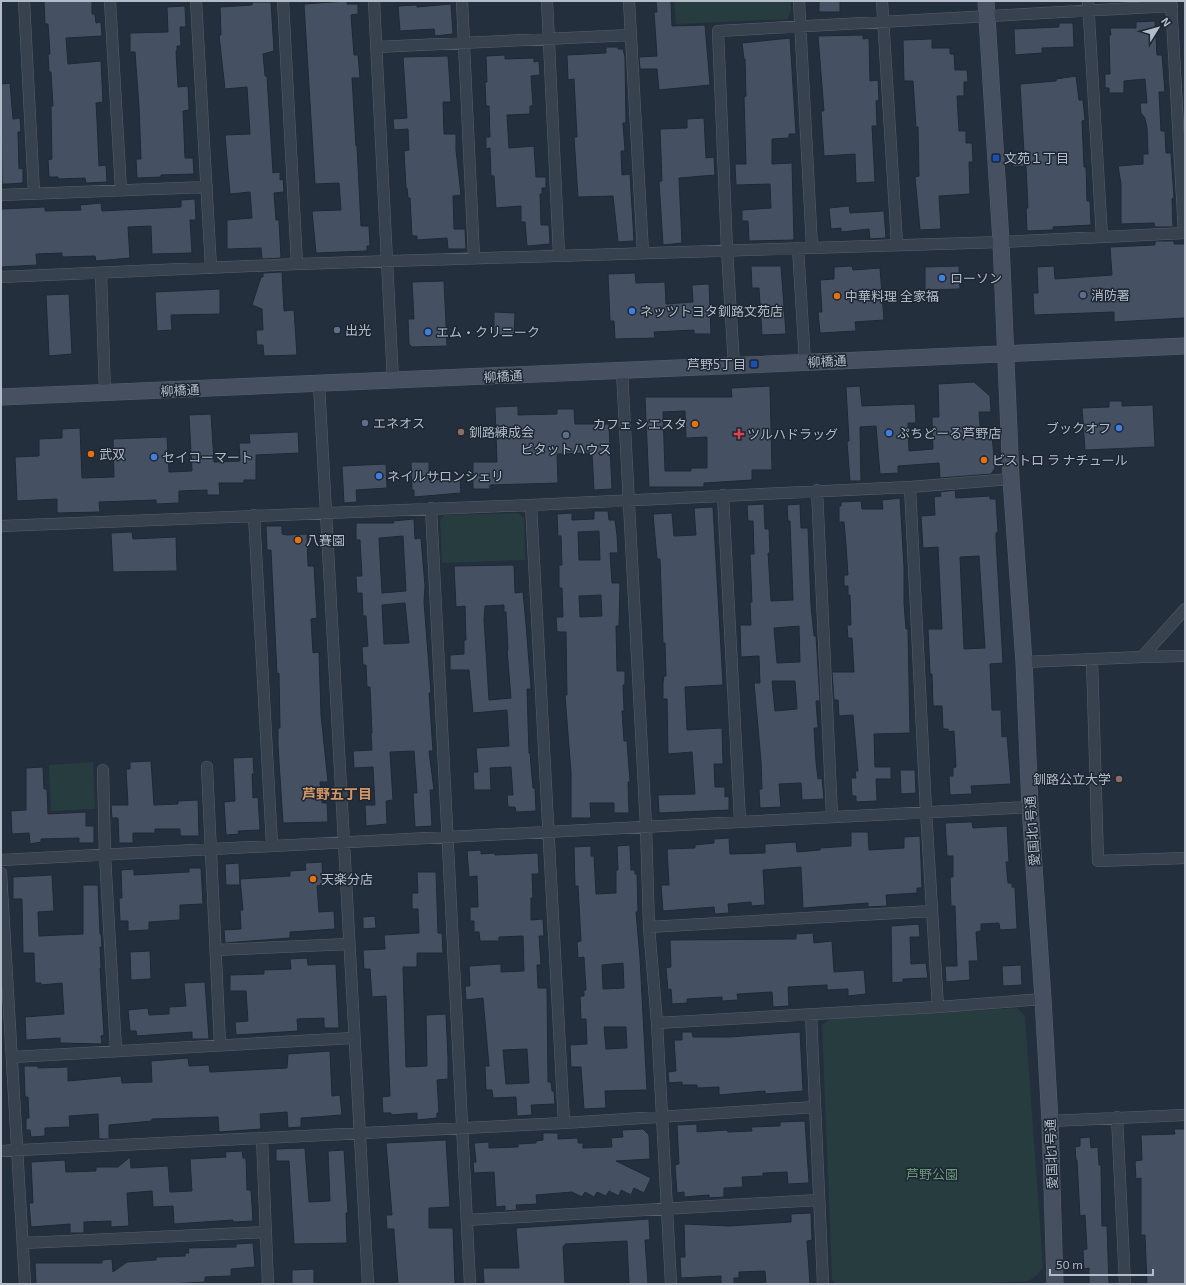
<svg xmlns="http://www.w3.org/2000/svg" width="1186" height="1285" viewBox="0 0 1186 1285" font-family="'Exo 2','Noto Sans JP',sans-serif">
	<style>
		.green { fill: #263c3f }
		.building { fill: #455162; stroke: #1f2835; fill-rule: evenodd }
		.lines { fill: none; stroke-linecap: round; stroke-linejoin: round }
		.street-casing { stroke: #565f6c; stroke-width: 12 }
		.secondary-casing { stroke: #565f6c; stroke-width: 17 }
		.street { stroke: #38414e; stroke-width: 11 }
		.secondary { stroke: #465061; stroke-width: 16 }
		.transit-dot { fill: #1a4fb4; stroke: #1d2633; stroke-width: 1.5 }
		.shop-dot { fill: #3f7fe0; stroke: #1d2633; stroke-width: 1.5 }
		.service-dot { fill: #5c6f8a; stroke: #1d2633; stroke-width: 1.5 }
		.food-dot { fill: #e8710a; stroke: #1d2633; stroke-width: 1.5 }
		.education-dot { fill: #8d6e63; stroke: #1d2633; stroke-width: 1.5 }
		.health-dot { fill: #e0444e; stroke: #1d2633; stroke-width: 1.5 }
		.labels { text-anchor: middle; stroke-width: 3; stroke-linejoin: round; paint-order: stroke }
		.poi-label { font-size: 13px; fill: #b4bcc9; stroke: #1d2633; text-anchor: start }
		.street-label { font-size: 13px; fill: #b4bcc9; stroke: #1d2633 }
		.park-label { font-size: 13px; fill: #6b9a76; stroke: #1d2633 }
		.neighbourhood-label { font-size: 14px; font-weight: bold; fill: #d59563; stroke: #1d2633 }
	</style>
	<rect width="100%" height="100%" fill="#242f3e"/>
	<path class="green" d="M674 1H791V11L787 19 676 24Z
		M518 513 524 518 525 560 442 563 440 520 445 515Z
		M93 762 95 809 51 811 49 765Z
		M1017 1008 1025 1016 1043 1267 1038 1274 1029 1281 971 1284H835L832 1279 822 1025 830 1019Z"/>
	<path class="building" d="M44 1H92V14H95L96 23 101 22 102 36 66 38 68 64 101 61 103 102 96 103 97 121 99 166 106 165 107 182 86 183 85 178 58 179V177H49L48 160 52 159 51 106H53L51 72H49L48 54H50L48 24H45Z
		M347 1V4H358V14L351 15 354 55H358L360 78H352L356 146H357L361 226H369L370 246H367V251L316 253 312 211 341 210 339 183 315 184 304 4Z
		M656 1H671L672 26 705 25 710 85 659 90 657 69H640L639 57 657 56 654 12H657Z
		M819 1H840V12H819Z
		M252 2H271L274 51 263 54 265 76H267L273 173 280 172V180L283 179 284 192 274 193 276 220H279L281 258 262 259 261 248 227 249V220L252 218 250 192 230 194 225 135 250 134 247 87 225 89 219 35H221L220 7 252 5Z
		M451 4 453 34 435 36 434 29 400 31 398 6 417 5V7Z
		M185 6 186 27H180L181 46H177V50L176 51 178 87 188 86 189 110 183 111 185 158H193L194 174 161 175V177L137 178 136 159H141L139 107 135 52H130V33L168 32 167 7Z
		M1155 21 1157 55H1162L1165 92H1159L1161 131H1165L1166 153H1171L1174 198 1172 199 1173 227H1155L1154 223 1121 224V184L1118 166 1143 164V154H1148L1147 128 1145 118 1141 113 1140 103H1147L1145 79 1124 81V93H1109V88H1105V74H1110L1109 35H1111L1110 28H1136V22Z
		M1059 23H1073L1074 47 1042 48V53L1015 55 1014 29 1059 27Z
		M863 35V39L869 38 870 81 878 80 879 100 876 101 877 126H872L875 182 856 183 855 154 824 156 821 111H824L818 36Z
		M790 38 796 134H789V138L772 139V164L792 163 794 240 749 241 748 221H742V210L771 208 770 184 736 185 735 164H746L744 97 746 96 745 59H744L742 43Z
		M932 39V48H950V54H954L955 70H967L968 82H964V96H957L959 131H966V143H972L973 162H969L970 194 939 196 941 229 920 230 915 177 919 176 918 127H916L913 81H904L903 40Z
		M606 47H618V49H623L625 57 626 123H623L625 151H621L622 175 630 174 634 241 618 242 613 196 578 197 574 137H577L574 79 568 80 567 55 606 53Z
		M505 55V59L534 58V62L539 61 540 75 531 76 533 106H530V114L507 115 509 148 534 146 536 177H546V188H542V194H540L541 225H549L550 244 527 246 525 222H521V206L496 208 494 176H491L490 148 486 149V137H490L489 106H486L485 82H487L486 56Z
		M448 56 451 102H443L444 134H456V150L461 195 453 196 454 229H465L466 249H448L447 238 417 240V236H412L410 198H408L407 188H406L404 151 409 150 408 129 394 130 393 119 407 118 403 57Z
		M1076 76 1079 100H1083L1085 120 1082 121 1084 167H1086L1087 201H1090L1091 225 1053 227V230L1027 231 1026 208H1028L1026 166 1013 167V153H1024L1020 84 1056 81V79Z
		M10 83 13 119 20 118 21 132H18L19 169 23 168V183L8 184H2L1 84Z
		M704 118 706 158 714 157 715 175 679 178 682 243 663 245 659 181H662L660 129 687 128V119Z
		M195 199 196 220H190L192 253 152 254 151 226 128 227 130 258 96 261 95 256 62 257V253L36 254 37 265 1 267V209L45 207V211L81 210 80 205 101 203 102 211 181 207V200Z
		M849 206 850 213 884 211 886 238 870 239 869 229 841 232V228L831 229 829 208Z
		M1155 241H1174V244H1185V318L1114 322V312L1034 315 1033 293H1038L1037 267 1054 266 1055 279 1112 275 1110 247 1155 245Z
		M751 266H781L786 334 762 335 759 288H752Z
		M852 266 853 270 880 268 884 320 855 322 856 331 820 333 818 312H822L820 280 834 279V267Z
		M959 266 960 289 925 290V267Z
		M282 272 284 311 294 310 297 355 264 356 263 345H257L256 330H263L262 309 252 305 261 277H263V273Z
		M635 273 636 283 665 282 666 304 693 302 692 285 709 284 711 334H694V330L654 332 655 338 615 339 614 321H610L608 274Z
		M444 281 447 346 412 347 409 344 408 319H414L412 282Z
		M220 289V314L171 315 172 330 157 331 155 292Z
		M69 294 72 354 49 356 46 295Z
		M494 312 515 313 514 335H494Z
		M974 382 990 396 991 412H979L981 436 992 435 995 468 991 474 940 478 939 463 898 466V473L880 474 876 426 860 427 861 481H850L847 442 849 441 846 387 860 386 862 406 915 404 916 423H908L909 451 933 449 932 417H939L938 384Z
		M770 386 772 470H752V480L704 483V487H649L645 397H732L731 388ZM685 411 686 438 707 437V468H691V471H665L663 412Z
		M1109 401H1122V406L1153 405 1155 447 1085 450 1082 408 1109 407Z
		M518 406V415L557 414V409H574L575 424H609L612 489 594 490 592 453 557 454 558 483 490 485V489H473V462H497L495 407Z
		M211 414 214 462 240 461 239 443H250L249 434 298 432 299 453 256 455V480H244V483H219L220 495H207V490L179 491V503L156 504V500L99 502 100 512 57 513V499L17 501 15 457 39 456V439L62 438V429L80 428 82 478 114 477 113 439 167 437 169 472 192 471 189 415Z
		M411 462H429V480L460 479 461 493 414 497V490H412Z
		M386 464 387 488 356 490 357 502 344 503 342 466Z
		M955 490 956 498 990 496V499H996L998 532 996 533V539L1003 663 990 664 992 710H1001L1002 737 1007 736 1011 784 971 786 972 794 950 795 949 776H953V768L956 767 954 731 948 732V729H943L942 706H933L932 674H930L928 629H942L938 547 923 548 921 516 935 515 934 497 941 496 940 492ZM979 556 985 648 964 649 960 557Z
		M900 498 904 567V603L906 629H908L910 733 874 734 875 767H891V779H876L877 801 856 802V796H852L851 778H856L855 771H858L853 715 839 716 838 700H834L832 672H854L852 638H848L847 625H851L850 595H848V586H844V575H848L846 545 844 522H839V506H841V502L861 501 862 509H883L882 500Z
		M764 504 765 529H769L770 553H768L771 601 793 600 790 521H788L787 505 800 504 801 528H808L811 605 814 636H816L820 701H816L818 728H814L816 762 818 779 822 778 824 799 802 800 801 783 779 784 781 807 760 808 759 789H762L761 761 754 683H760L759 656 741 657 740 625H751L750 602H752L750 554H754V552L753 521H748L747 505ZM799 626 800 662 777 663 774 628ZM772 681H795L797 709 775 711Z
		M713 507 723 685 685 687 687 730 722 728 723 764H714L715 787H725V797L729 796V810L659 813 658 795 695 794 692 752 668 754 667 699H663V682L664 676H666L665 643H663L660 559H657L653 514 672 513 674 536 696 535 694 508Z
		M594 511H608L609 520H615L617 535 618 553H610L612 583H620L619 626H616L617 671H625V684L623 685 624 711H622L624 741H627L630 782H628L629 813H614V803H590L591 818H571V773L565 695H567L566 632H557L556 617H563L562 588H559V565H562L561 536H558L557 514 572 513V520L594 519ZM599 531 600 560H579L578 532ZM601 595 602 616 580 617 579 596Z
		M414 519 415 539 421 538 425 586 424 602 431 693H429L433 751H429L434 790H430L432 826 415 827 413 793H417L414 751 390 752 393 800 386 801 387 824 366 826 365 805H375L373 767 354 768 353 751 372 750 371 733H372L370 687H367L366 665H363L362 647 368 646 366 616H363L362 593H357L356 576H362L360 540H356V523H394L393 521ZM403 536 406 591 382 593 379 538ZM405 603 409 643 384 644 382 605Z
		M266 526H282V534L287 535 307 534 308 566H314L317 618 311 619 313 653 319 652 321 715 328 782H320L322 803H327L328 822 283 823 278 746V728H280L279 673 277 674 271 550H267Z
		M132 532 133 539 176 537 177 571 113 572 111 533Z
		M514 565 515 593 523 592 526 624 531 689H527L529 753H530L533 788H535L536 811 516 812 515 807H508L507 795H513L511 767 490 768 491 790H474L473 772H478L476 748 509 746 507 710 473 713 469 670H450V655L464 654V640H466L465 606 456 607 454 566ZM504 605V612H506L508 650H507L511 698 489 700 484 619 485 606Z
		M253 757 254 774H252L253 798 258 797 260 830 238 831 239 834 226 835 224 802 235 801 233 758Z
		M151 761 154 805 178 804V801L198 800 199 836H180V829H155V833H133V843H119L118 818H112L111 805H128L126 769H130V762Z
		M43 767 44 789H47L48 814 86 812V826H94V843H79V838L41 839V842L30 844 29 833 12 834 11 811 26 810V768Z
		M900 770H915L916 793 901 794Z
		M972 822 973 828 1007 826 1009 862H1006L1008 883H1012V887H1015L1017 929 1000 930 999 923 981 924V931L976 932 978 961H969L970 980 946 982 945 966H957L955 906H951L950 877H953V856H947L945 823Z
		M851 832H868L869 850 904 848V837L920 836 922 888H917V893L886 895 887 906 868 907V903L803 908 801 867 763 870 765 905 752 906 751 902 728 904 729 913 715 914 714 907 663 911 661 885H669L667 849 695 848V845L714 843V839L729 838 730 854 765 853V844L796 842 797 852 820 850V848L851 846Z
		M630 845 631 870H635V874H637L638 912H636L640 958 647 1090 605 1091 606 1108 584 1109 581 1067H571L570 1045 587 1044 586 1019H581L580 996H584V990H586L584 957 578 958 577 942 581 941 578 886H575L574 847 591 846V856H594L596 894 616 893V870H618L617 846ZM623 963 624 988 603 989 602 965ZM604 1027H626L627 1048 606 1049Z
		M481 850V854L495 853V855L538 853 539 874H532L533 898H531V920L543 919 544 936H539L541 965H537L538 988H547L548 1082H551L552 1091H554L555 1104 531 1105 532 1115 517 1116 516 1097 493 1098 492 1090H486L485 1066H489L483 998 466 1000 465 986H470L469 966 501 964V972L524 971 523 936 499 937V941H480L479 932H474V921H470V907H478L477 876 469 877 467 851ZM527 1049 529 1083 506 1084 503 1050Z
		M322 862 323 885 317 886 319 912 334 911 335 929 290 932V938L225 943 224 930 241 929 240 910H243L240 879 290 876V871L306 870 305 863Z
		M239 863 240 885H226L225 864Z
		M189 868H201L203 904 180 905V920L149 922V930L128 931V921H120L119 898H122L121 870 134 869V875L189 872Z
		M417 872H436L438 933H442L443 953H417V967H403L406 1067 427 1066 426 1015 446 1014 448 1058V1079L437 1080 439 1113H437V1118L417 1120V1113L391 1115V1113H383L382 1097 390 1096 386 996 372 997 370 969H364L363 950 385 949 384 935 419 933 418 909H412V893H418Z
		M52 875 54 911 38 912 39 936 83 934V885H98L100 934H101L102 947H100L101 968H100L104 1035 101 1036 102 1044 60 1043V1038L26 1040 25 1017 64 1014 62 983 41 985V983H35L34 953H23L22 899H13V877Z
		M375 916 376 928 363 929V917Z
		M919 924 920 937H910L911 964 926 963 928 978 903 979V982L892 983 891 926Z
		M813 933 814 943 832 941 834 972 864 970 866 994 848 996V989L827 990V985L788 987 789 1006 773 1007 772 992 737 994 738 1000 722 1001V997L687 999V1003L672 1004 671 989 668 990 666 968 671 967 670 940 796 939V934Z
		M150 951 151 979 131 980 130 952Z
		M307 958 308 965 336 964 339 1028H324V1018L297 1019 298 1031 236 1035 235 1022 248 1021 246 991H230V975L264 974V970L291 969 290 959Z
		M1021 965 1022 985 1003 986 1002 966Z
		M205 982 209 1039H192V1032L137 1036 136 1031H130L128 1010 148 1008 149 1015 169 1014V1007L186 1006 184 983Z
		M682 1032H692L693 1037H729L800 1032 803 1091 765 1094V1091L719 1095V1087L697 1088V1085H682V1082L669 1083 668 1072 676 1071 674 1040H682Z
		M330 1051 332 1096 340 1095 342 1115 301 1118V1127L288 1128 287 1112 260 1114 261 1129 219 1132 218 1117 152 1119V1121L109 1125V1139H99L98 1114 69 1116 70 1127 45 1128V1136L31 1137 30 1130H26V1118H29L28 1097H25L24 1066H38V1068L68 1067V1081L121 1076 122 1083 152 1082 151 1061 188 1058 189 1066 209 1065 210 1072 287 1068 288 1054Z
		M805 1121 809 1183 788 1184 787 1172 763 1173V1176L742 1177 743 1187 724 1188V1197L709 1198V1195L684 1197V1192L677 1193 675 1165 679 1164 677 1125 697 1124V1132L727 1130 728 1132 752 1131 751 1127 780 1126V1122Z
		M643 1129 649 1135 650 1159 616 1161 651 1178 644 1193 634 1188 631 1195 621 1190 619 1196 609 1191 606 1196 597 1192 594 1197 585 1192 582 1197 572 1192 536 1195 537 1204 516 1205 517 1210 505 1211V1206L496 1207 494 1172 474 1173 473 1162H476L474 1143 489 1142V1148L518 1147V1144L536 1143V1141L543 1140V1133H558V1139L578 1138V1143H583V1148L612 1147 611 1138 623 1137 622 1130Z
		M1174 1129H1185V1284H1147L1145 1235H1141V1178L1136 1179 1135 1161 1142 1160 1141 1135 1175 1134Z
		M1090 1137 1091 1148 1098 1147 1099 1165H1101L1102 1226H1107L1109 1284H1089V1268L1084 1269 1083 1250 1087 1249 1085 1215 1080 1216 1077 1160H1076L1075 1147 1080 1146V1138Z
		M446 1140 450 1207 429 1208V1228H453L455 1284H398L394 1232V1229H387L386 1215H392L386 1143Z
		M305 1148 309 1202 330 1201 328 1151 344 1150 348 1213H346L347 1243 294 1244 289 1161H276V1149Z
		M242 1151 243 1158H246L247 1190H251L253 1221 233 1222V1220L174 1224 173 1206 153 1207 152 1191 127 1193 129 1226 111 1227V1221L84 1222V1233H70V1224L31 1227 29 1203H33L31 1162 65 1160 66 1172 96 1171V1167H118L130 1157 131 1168 168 1166 170 1192 192 1191 190 1159 226 1157 225 1152Z
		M811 1213 812 1240 807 1241 810 1284H766L765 1271 739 1272V1278H734V1284H721V1276L681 1278 680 1257H685L684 1224 729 1226 791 1222V1214Z
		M649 1219 650 1240H645L648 1284H629L627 1241 565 1244V1246H563L565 1284H484L483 1268H519L516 1228Z
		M253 1243 255 1267 231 1269V1276L205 1277V1282L168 1284H36L35 1263H102V1260L112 1259 113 1272 127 1262 156 1260V1257L185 1256V1253H189L188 1248 236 1247V1244Z
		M314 1269V1284H292V1270Z"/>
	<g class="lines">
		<defs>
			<path id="street" d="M24 1 34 193
				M110 1 121 190
				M196 1 211 268
				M283 1 297 264
				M374 1 393 381
				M462 1 474 257
				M547 1 559 255
				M629 1 643 253
				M799 1 812 247
				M882 1 897 244
				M1088 1 1102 237
				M1171 1 1184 233
				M377 47 631 35
				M1 195 207 187
				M798 248 805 363
				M101 274 105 393
				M1 277 297 264 1001 242 1185 233
				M734 365 727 250 718 31 1172 6
				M622 371 646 827 649 927 657 1023 671 1284
				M319 384 368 1284
				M910 487 926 811 938 1007
				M817 490 832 816
				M723 495 740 821
				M531 505 564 1123
				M431 508 470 1284
				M254 515 272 845
				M1 526 531 505 910 487 1011 479
				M1142 657 1185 656
				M1092 659 1098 861 1185 858
				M1024 662 1142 657 1185 609
				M207 767 220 1045
				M103 770 105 855 116 1050
				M1 860 1030 807
				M1 873 25 1284
				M649 927 932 911
				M216 950 349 944
				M811 1014 823 1284
				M657 1023 938 1007 1043 999
				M13 1057 353 1038
				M1117 1117 1125 1284
				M1050 1121 1185 1115
				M262 1138 268 1284
				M1 1151 564 1123 815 1107
				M467 1220 819 1200
				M23 1243 266 1232"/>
			<path id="secondary" d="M986 1 1001 242 1011 479 1024 662 1030 807 1043 999 1050 1121 1055 1284
				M1 397 1185 346"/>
		</defs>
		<use href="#street" class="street-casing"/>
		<use href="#secondary" class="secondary-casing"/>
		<use href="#street" class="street"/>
		<use href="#secondary" class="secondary"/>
	</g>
	<g class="transit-dot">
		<rect x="992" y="154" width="8" height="8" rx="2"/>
		<rect x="750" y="360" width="8" height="8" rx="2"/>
	</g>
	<g class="shop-dot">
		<circle cx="942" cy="278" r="4"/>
		<circle cx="632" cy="311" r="4"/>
		<circle cx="428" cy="332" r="4"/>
		<circle cx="1119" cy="428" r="4"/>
		<circle cx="889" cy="433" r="4"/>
		<circle cx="154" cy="457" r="4"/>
		<circle cx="379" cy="476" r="4"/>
	</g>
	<g class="service-dot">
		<circle cx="1083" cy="295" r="4"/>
		<circle cx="337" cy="330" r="4"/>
		<circle cx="365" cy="423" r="4"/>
		<circle cx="566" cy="435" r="4"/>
	</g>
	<g class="food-dot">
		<circle cx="837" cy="296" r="4"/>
		<circle cx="695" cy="424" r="4"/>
		<circle cx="91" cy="454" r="4"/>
		<circle cx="984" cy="460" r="4"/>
		<circle cx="298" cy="540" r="4"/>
		<circle cx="313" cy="879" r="4"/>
	</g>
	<g class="education-dot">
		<circle cx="461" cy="432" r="4"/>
		<circle cx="1119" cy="779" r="4"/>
	</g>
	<path class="health-dot" d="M737 428h4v4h4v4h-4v4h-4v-4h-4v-4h4z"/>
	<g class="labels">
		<g class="poi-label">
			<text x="1004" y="163">文苑１丁目</text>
			<text x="950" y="283">ローソン</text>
			<text x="1091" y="300">消防署</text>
			<text x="845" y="301">中華料理 全家福</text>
			<text x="640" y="316">ネッツトヨタ釧路文苑店</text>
			<text x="345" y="335">出光</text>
			<text x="436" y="337">エム・クリニーク</text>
			<text x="746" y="369" text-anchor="end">芦野5丁目</text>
			<text x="373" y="428">エネオス</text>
			<text x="687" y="429" text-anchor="end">カフェ シエスタ</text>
			<text x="1111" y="433" text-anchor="end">ブックオフ</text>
			<text x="469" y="437">釧路練成会</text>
			<text x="897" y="438">ぷちどーる芦野店</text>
			<text x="747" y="439">ツルハドラッグ</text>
			<text x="566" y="454" text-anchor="middle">ピタットハウス</text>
			<text x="99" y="459">武双</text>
			<text x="162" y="462">セイコーマート</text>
			<text x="992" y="465">ビストロ ラ ナチュール</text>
			<text x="387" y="481">ネイルサロンシェリ</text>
			<text x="306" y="545">八賽園</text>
			<text x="1111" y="784" text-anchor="end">釧路公立大学</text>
			<text x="321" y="884">天楽分店</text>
		</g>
		<g class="street-label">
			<text transform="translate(827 361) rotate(-3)" y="5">柳橋通</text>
			<text transform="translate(503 376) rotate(-3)" y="5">柳橋通</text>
			<text transform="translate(180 390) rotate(-3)" y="5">柳橋通</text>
			<text transform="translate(1032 831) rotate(-94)" y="5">愛国北1号通</text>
			<text transform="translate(1051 1154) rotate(-92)" y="5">愛国北1号通</text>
		</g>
		<g class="park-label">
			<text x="932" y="1179">芦野公園</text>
		</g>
		<g class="neighbourhood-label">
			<text x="337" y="799">芦野五丁目</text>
		</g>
	</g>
	<rect width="1186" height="1285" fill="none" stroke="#b4bcc9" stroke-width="4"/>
	<g transform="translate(1158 28) rotate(53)" stroke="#1d2633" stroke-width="3" paint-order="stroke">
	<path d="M0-3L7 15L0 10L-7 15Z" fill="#b4bcc9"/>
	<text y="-6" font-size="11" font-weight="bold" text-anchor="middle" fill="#b4bcc9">N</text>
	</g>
	<path d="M1050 1269v6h103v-6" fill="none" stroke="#b4bcc9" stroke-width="2"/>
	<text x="1056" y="1269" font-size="12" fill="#b4bcc9" stroke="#1d2633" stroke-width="3" paint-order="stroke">50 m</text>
</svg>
